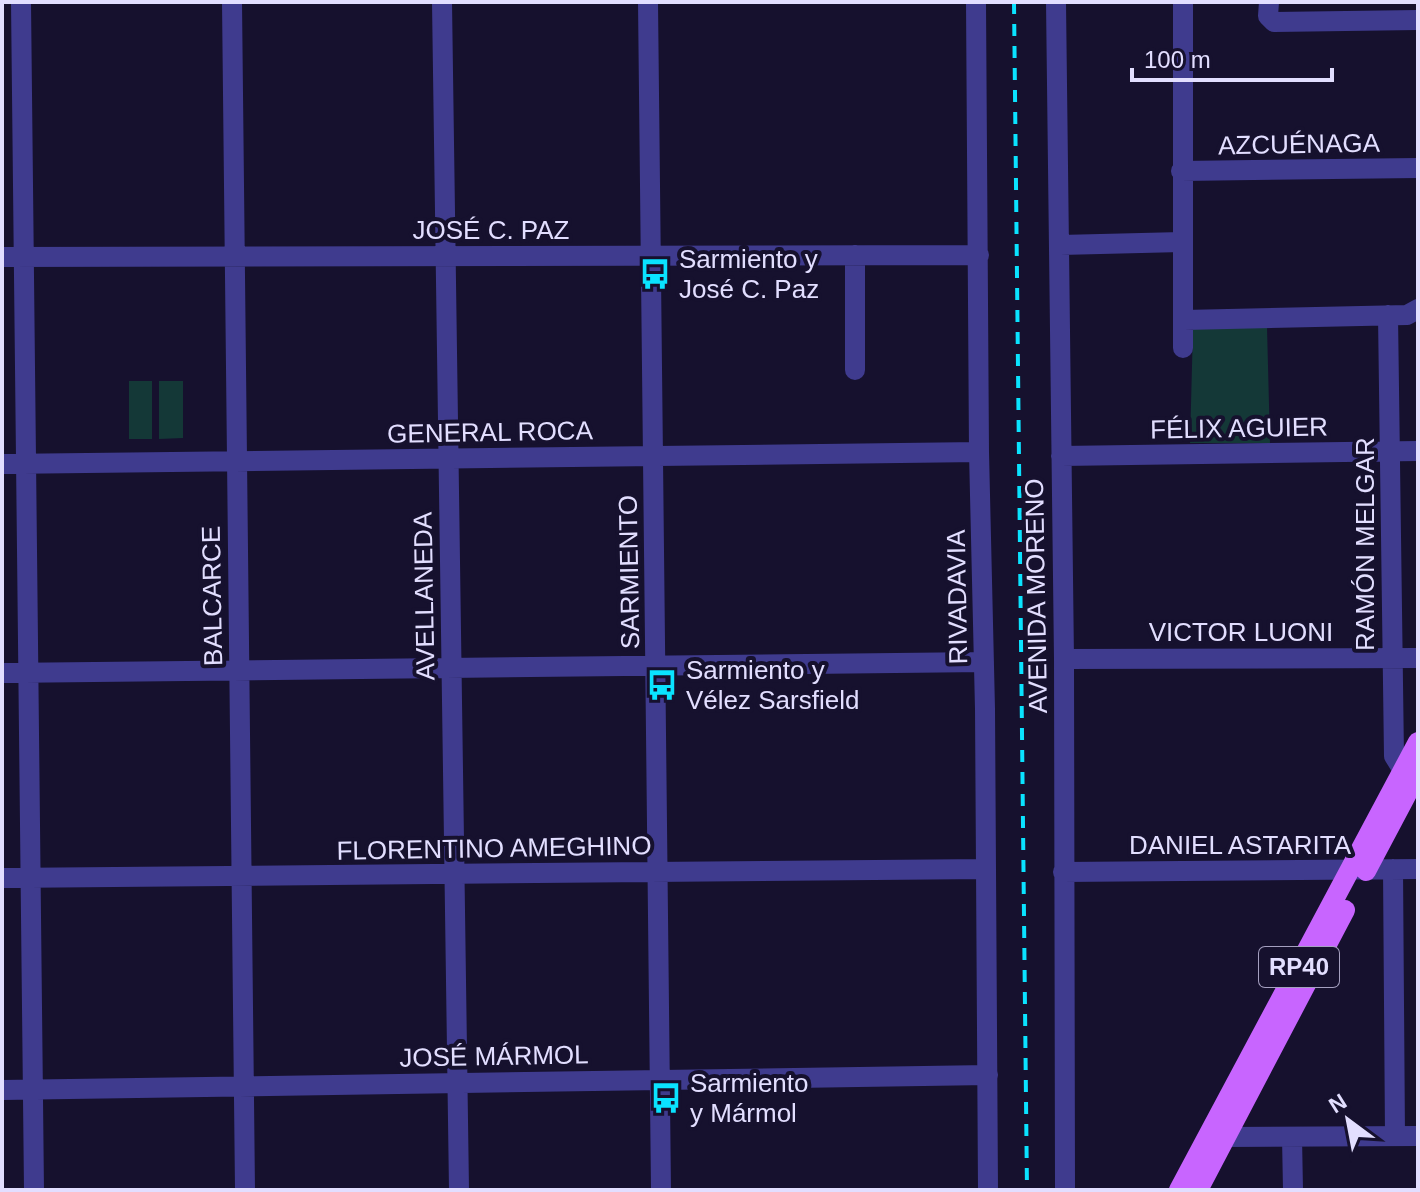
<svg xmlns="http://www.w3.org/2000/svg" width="1420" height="1192" viewBox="0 0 1420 1192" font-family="Helvetica,sans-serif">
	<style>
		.green { fill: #143837 }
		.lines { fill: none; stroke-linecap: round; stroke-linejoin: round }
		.minor { stroke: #3f3b8e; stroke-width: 20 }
		.major { stroke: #c865ff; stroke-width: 20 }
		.rail { stroke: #0ae3ff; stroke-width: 4; stroke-dasharray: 12 10; stroke-linecap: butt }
		.labels { text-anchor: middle; stroke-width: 8; stroke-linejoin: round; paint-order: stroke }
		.shield { fill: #16112e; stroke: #a5a0c0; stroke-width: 2 }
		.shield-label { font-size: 24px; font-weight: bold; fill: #e2deff }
		.street-label { font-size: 26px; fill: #e2deff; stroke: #16112e }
		.poi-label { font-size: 26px; fill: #e2deff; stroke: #16112e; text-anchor: start }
	</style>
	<rect width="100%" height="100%" fill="#16112e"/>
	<path class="green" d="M1193 327H1267L1270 443H1190Z
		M129 381H152V439H129Z
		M159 381H183V438L159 439Z"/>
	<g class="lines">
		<path class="minor" d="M21 2 34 1190
			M232 2 245 1190
			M442 2 459 1190
			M648 2 661 1190
			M976 2 979 452 985 709 988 1190
			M1056 2 1064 659 1065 1190
			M1269 2 1268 16 1274 22 1418 20
			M1181 171 1418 168
			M1060 245 1182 242
			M855 255V370
			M2 257 979 255
			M1388 315 1394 756 1402 769
			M1184 320 1407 315 1418 309
			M1183 348V2
			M1061 456 1418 451
			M2 464 979 452
			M1064 659 1418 658
			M2 673 984 662
			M1393 869 1395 1136
			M1063 872 1418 869
			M2 878 986 869
			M2 1090 988 1075
			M1225 1137 1418 1136
			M1292 1137 1293 1190"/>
		<path class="major" d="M1366 871 1418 773
			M1179 1190 1418 742
			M1198 1190 1345 910"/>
		<path class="rail" d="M1014 2 1027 1190"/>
	</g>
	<defs>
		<symbol id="bus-bare" viewBox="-9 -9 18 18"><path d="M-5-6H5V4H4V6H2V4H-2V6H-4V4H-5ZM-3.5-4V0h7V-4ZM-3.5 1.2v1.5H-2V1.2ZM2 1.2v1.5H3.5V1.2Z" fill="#0ae3ff" stroke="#16112e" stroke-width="2.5" paint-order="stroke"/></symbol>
	</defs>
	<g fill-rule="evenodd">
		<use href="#bus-bare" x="633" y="252" width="44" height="44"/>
		<use href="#bus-bare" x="640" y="663" width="44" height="44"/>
		<use href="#bus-bare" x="644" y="1076" width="44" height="44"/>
	</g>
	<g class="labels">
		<rect class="shield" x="1259" y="947" width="80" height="40" rx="6"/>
		<g class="shield-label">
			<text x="1299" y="975">RP40</text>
		</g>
		<g class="street-label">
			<text transform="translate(1299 144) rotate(-1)" y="9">AZCUÉNAGA</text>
			<text x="491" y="239">JOSÉ C. PAZ</text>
			<text transform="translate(1239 428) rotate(-1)" y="9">FÉLIX AGUIER</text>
			<text transform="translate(490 432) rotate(-1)" y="9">GENERAL ROCA</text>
			<text transform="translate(1365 544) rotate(-90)" y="9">RAMÓN MELGAR</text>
			<text transform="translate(629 572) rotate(-91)" y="9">SARMIENTO</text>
			<text transform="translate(212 596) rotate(-91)" y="9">BALCARCE</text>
			<text transform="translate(424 596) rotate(-91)" y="9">AVELLANEDA</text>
			<text transform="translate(1036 596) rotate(-91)" y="9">AVENIDA MORENO</text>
			<text transform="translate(957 597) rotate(-91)" y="9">RIVADAVIA</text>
			<text x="1241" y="641">VICTOR LUONI</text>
			<text x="1240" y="854">DANIEL ASTARITA</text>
			<text transform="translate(494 848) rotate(-1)" y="9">FLORENTINO AMEGHINO</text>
			<text transform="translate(494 1056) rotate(-1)" y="9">JOSÉ MÁRMOL</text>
		</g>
		<g class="poi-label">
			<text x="679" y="268">Sarmiento y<tspan x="679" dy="30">José C. Paz</tspan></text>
			<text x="686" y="679">Sarmiento y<tspan x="686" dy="30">Vélez Sarsfield</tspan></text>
			<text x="690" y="1092">Sarmiento<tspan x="690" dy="30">y Mármol</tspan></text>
		</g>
	</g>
	<rect width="1420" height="1192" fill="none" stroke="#e2deff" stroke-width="8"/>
	<g transform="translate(1348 1120) rotate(328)" stroke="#16112e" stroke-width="6" paint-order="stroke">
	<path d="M0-6L14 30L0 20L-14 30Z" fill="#e2deff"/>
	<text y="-12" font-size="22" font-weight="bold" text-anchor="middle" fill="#e2deff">N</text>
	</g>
	<path d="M1132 68v12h200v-12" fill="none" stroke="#e2deff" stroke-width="4"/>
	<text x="1144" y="68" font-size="24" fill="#e2deff" stroke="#16112e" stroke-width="6" paint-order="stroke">100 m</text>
</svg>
